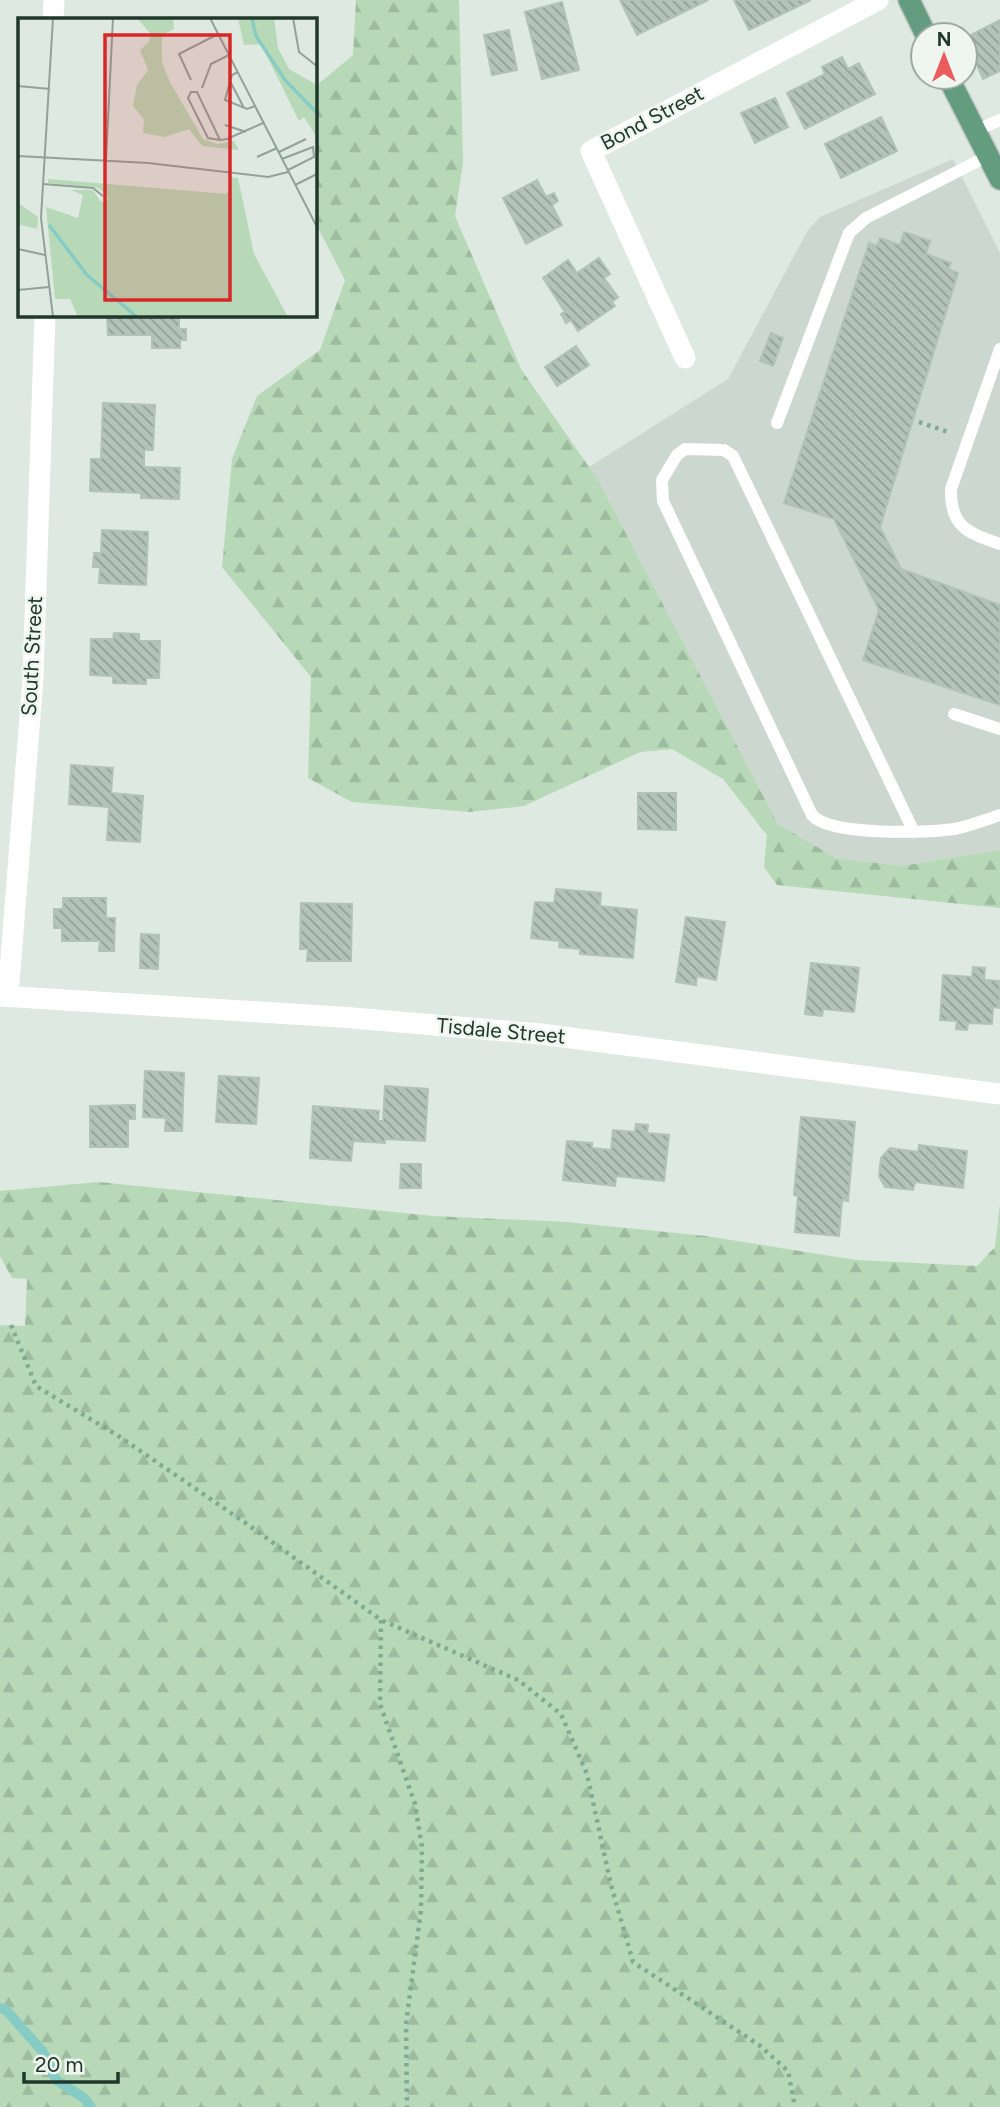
<svg xmlns="http://www.w3.org/2000/svg" width="1000" height="2107" viewBox="0 0 1000 2107" font-family="Figtree,sans-serif">
	<style>
		.built { fill: #ccd8cf }
		.forest { fill: url(#forest-firs) }
		.lines { fill: none; stroke-linecap: round; stroke-linejoin: round }
		.stream { stroke: #87ccc4; stroke-width: 10 }
		.building { fill: url(#building-back-hatch); stroke: #b1c2b6; stroke-width: 2 }
		.primary-casing { stroke: #c1c7c4; stroke-width: 24 }
		.path { stroke: #7fab92; stroke-width: 4.5; stroke-dasharray: 3.5 5; stroke-linecap: butt }
		.lane { stroke: #fff; stroke-width: 12 }
		.street { stroke: #fff; stroke-width: 21 }
		.primary { stroke: #649c7f; stroke-width: 21 }
		.labels { text-anchor: middle; stroke-width: 5; stroke-linejoin: round; paint-order: stroke }
		.street-label { font-size: 21px; fill: #20372b; stroke: #eef6ef }
		.inset-river { fill: none; stroke: #87ccc4; stroke-width: 3.5 }
		.inset-road { fill: none; stroke: #92a298; stroke-width: 2 }
		.view { fill: #d62828; fill-opacity: 0.15; stroke: #d62828; stroke-width: 3.5 }
		.inset-edge { fill: none; stroke: #20372b; stroke-width: 3.5 }
	</style>
	<defs>
		<pattern id="forest-firs" width="22" height="20" patternUnits="userSpaceOnUse" patternTransform="scale(1.75)"><rect width="22" height="20" fill="#b7d9b7"/><path d="M5 1l3.5 6h-7zM16 11l3.5 6h-7z" fill="#9dbb9e"/></pattern>
		<pattern id="building-back-hatch" width="6" height="6" patternUnits="userSpaceOnUse" patternTransform="scale(1.75)"><rect width="6" height="6" fill="#b3c3b9"/><path d="M-1 5l2 2M0 0l6 6M5-1l2 2" fill="none" stroke="#919f97"/></pattern>
	</defs>
	<rect width="100%" height="100%" fill="#dee9e1"/>
	<path class="built" d="M953 159 1000 253V850L902 866 836 858 778 824 598 480 589 467 728 379 808 230 820 217Z"/>
	<path class="forest" d="M356 0H459L463 162 455 216 521 369 598 480 778 824 836 858 902 866 1000 850V908L777 885 764 867 767 835 723 779 672 749 640 752 524 806 470 812 352 802 308 778 311 677 222 567 232 459 257 396 320 350 345 280 315 222V87L353 55Z
		M99 1182 433 1216 567 1222 706 1236 856 1260 977 1266 995 1247 1000 1204V2107H0V1325L25 1326 27 1279 12 1278 0 1256V1191Z"/>
	<g class="lines">
		<path class="stream" d="M0 2008 6 2010 43 2052 56 2080 84 2098 91 2107"/>
	</g>
	<path class="building" d="M620 0H708L637 35Z
		M734 0H811L749 30Z
		M562 2 579 70 542 79 525 12Z
		M1000 20V71L983 79 965 38Z
		M509 30 517 70 492 75 484 35Z
		M842 57 848 69 859 63 875 94 805 129 787 93 825 74 822 67Z
		M775 98 788 127 755 143 741 113Z
		M881 117 897 151 841 178 825 144Z
		M537 180 546 197 554 193 558 201 552 205 562 225 526 244 503 198Z
		M904 232 930 241 926 254 951 263 948 269 958 273 880 527 901 569 1000 605V705L863 660 879 610 834 519 784 503 869 243 877 246 880 238 900 245Z
		M599 258 610 274 604 278 618 297 612 302 615 306 578 331 571 320 566 323 561 314 565 312 543 278 568 260 577 273Z
		M107 315H179V329H186V340H180V348H152V335H108Z
		M771 333 783 338 773 366 760 361Z
		M576 346 589 365 557 386 545 367Z
		M103 403 155 405 153 450H144V467L180 468 179 499 141 498V493L90 491 91 459H101Z
		M102 530 148 532 146 585 99 583 100 567H93L94 553H101Z
		M114 633 139 634V641H160L159 678H146V684L113 683V676L90 675 91 639H113Z
		M71 765 113 768 111 793 143 796 140 842 107 840 109 807 69 804Z
		M638 793H676V830L638 829Z
		M556 889 601 893 600 906 637 910 633 958 580 954V949L559 947 560 941 531 938 535 902 554 903Z
		M63 898H106V918H115L114 951H99L100 941H62V928H54V909H63Z
		M301 903 352 904 351 961H307L308 949H300Z
		M686 917 725 922 716 980 697 976 696 985 676 982Z
		M141 934 159 935 158 969 140 968Z
		M811 963 859 968 854 1012 823 1009 822 1016 805 1014Z
		M973 967 985 968 984 980 1000 981V1008L993 1007 992 1024 968 1023 967 1030 956 1029 957 1021 940 1020 943 975 972 977Z
		M145 1071 184 1073 182 1131H165L166 1118 143 1117Z
		M219 1076 259 1078 256 1124 216 1122Z
		M385 1086 428 1089 425 1141 385 1139V1143L353 1141 351 1161 310 1158 313 1106 379 1111 378 1121H383Z
		M135 1105V1119H128V1147H90V1106Z
		M801 1117 855 1122 848 1201 842 1200 839 1236 795 1232 798 1196 794 1195Z
		M636 1124 648 1125 647 1133 669 1135 664 1181 616 1176 615 1186 563 1180 567 1141 592 1143V1148L611 1150 613 1130 635 1132Z
		M919 1145 967 1151 963 1188 915 1182 913 1190 885 1187 879 1176 881 1158 890 1148 918 1152Z
		M401 1164H421V1188H400Z"/>
	<g class="lines">
		<defs>
			<path id="primary" d="M909 0 926 35
				M948 77 1000 179"/>
		</defs>
		<use href="#primary" class="primary-casing"/>
		<path class="path" d="M919 422 948 432
			M11 1325 36 1386 120 1437 247 1524 381 1620 518 1680 561 1714 587 1774 611 1885 633 1962 759 2045 788 2071 795 2107
			M381 1620 380 1704 415 1804 422 1847 421 1910 406 2024 407 2107"/>
		<path class="lane" d="M975 131 1000 120
			M1000 349 951 489C950 527 968 533 1000 544
			M777 423 849 233 866 218 988 156
			M954 714 1000 729
			M914 832 733 456 724 450 685 449 677 455 662 480 663 501 812 815C830 836 926 833 954 829 969 826 985 820 1000 815"/>
		<path class="street" d="M53 19 54 0
			M685 358 591 151 878 0
			M0 996 341 1017 541 1034 1000 1094
			M8 996 33 678 45 315"/>
		<use href="#primary" class="primary"/>
	</g>
	<g class="labels">
		<g class="street-label">
			<text transform="translate(652 118) rotate(-28)" y="7">Bond Street</text>
			<text transform="translate(32 656) rotate(-87)" y="7">South Street</text>
			<text transform="translate(501 1031) rotate(5)" y="7">Tisdale Street</text>
		</g>
	</g>
	<g transform="translate(18 18)">
		<rect width="299" height="299" fill="#dee9e1"/>
		<path d="M119 0H155L156 11 144 17V44L152 64 185 121 200 126 216 123 221 132 184 128 171 111 146 119 125 115 126 102 115 88 119 67 130 52 122 32 131 24 132 15ZM220 0H256L260 30 271 51 299 67V120L286 99 281 103 243 26 226 27ZM214 159 220 160 236 236 270 299H60L52 281H37L28 189 60 200 65 177 53 172H75L82 183 89 184 90 178 80 170 30 165V161L209 176ZM0 185 20 199 19 211 0 206Z" fill="#b7d9b7"/>
		<path class="inset-river" d="M234 0 238 18 267 62 300 96M31 207 69 257 119 299"/>
		<path class="inset-road" d="M35 0 23 200 35 299M192 0 300 211M275 0 281 34 300 49M220 54 214 57 207 82 229 91 237 88M173 62 161 36 200 16M212 63 226 90M0 68 32 71M184 70 193 46 211 37M207 107 228 114M202 122 179 74H173L170 80 190 120 202 122 209 121 245 105M261 134 288 121M0 138 130 145 250 159 270 154M239 139 259 130M264 141 295 129 296 139 270 152M88 142 95 0M25 166 75 170 85 178M277 167 299 156M0 231 27 237M0 272 31 269"/>
		<path class="view" d="M87 17H212V282H87Z"/>
		<rect width="299" height="299" class="inset-edge"/>
	</g>
	<g transform="translate(944 56)"><circle r="33" fill="#eef6ef" stroke="#9caaa1" stroke-width="2"/>
	<path d="M0-5L12 26L0 18L-12 26Z" fill="#eb5a5d"/>
	<text y="-10" font-size="19" font-weight="bold" text-anchor="middle" fill="#20372b">N</text>
	</g>
	<path d="M24 2072v10h94v-10" fill="none" stroke="#20372b" stroke-width="3.5"/>
	<text x="35" y="2072" font-size="21" fill="#20372b" stroke="#eef6ef" stroke-width="5" paint-order="stroke">20 m</text>
</svg>
